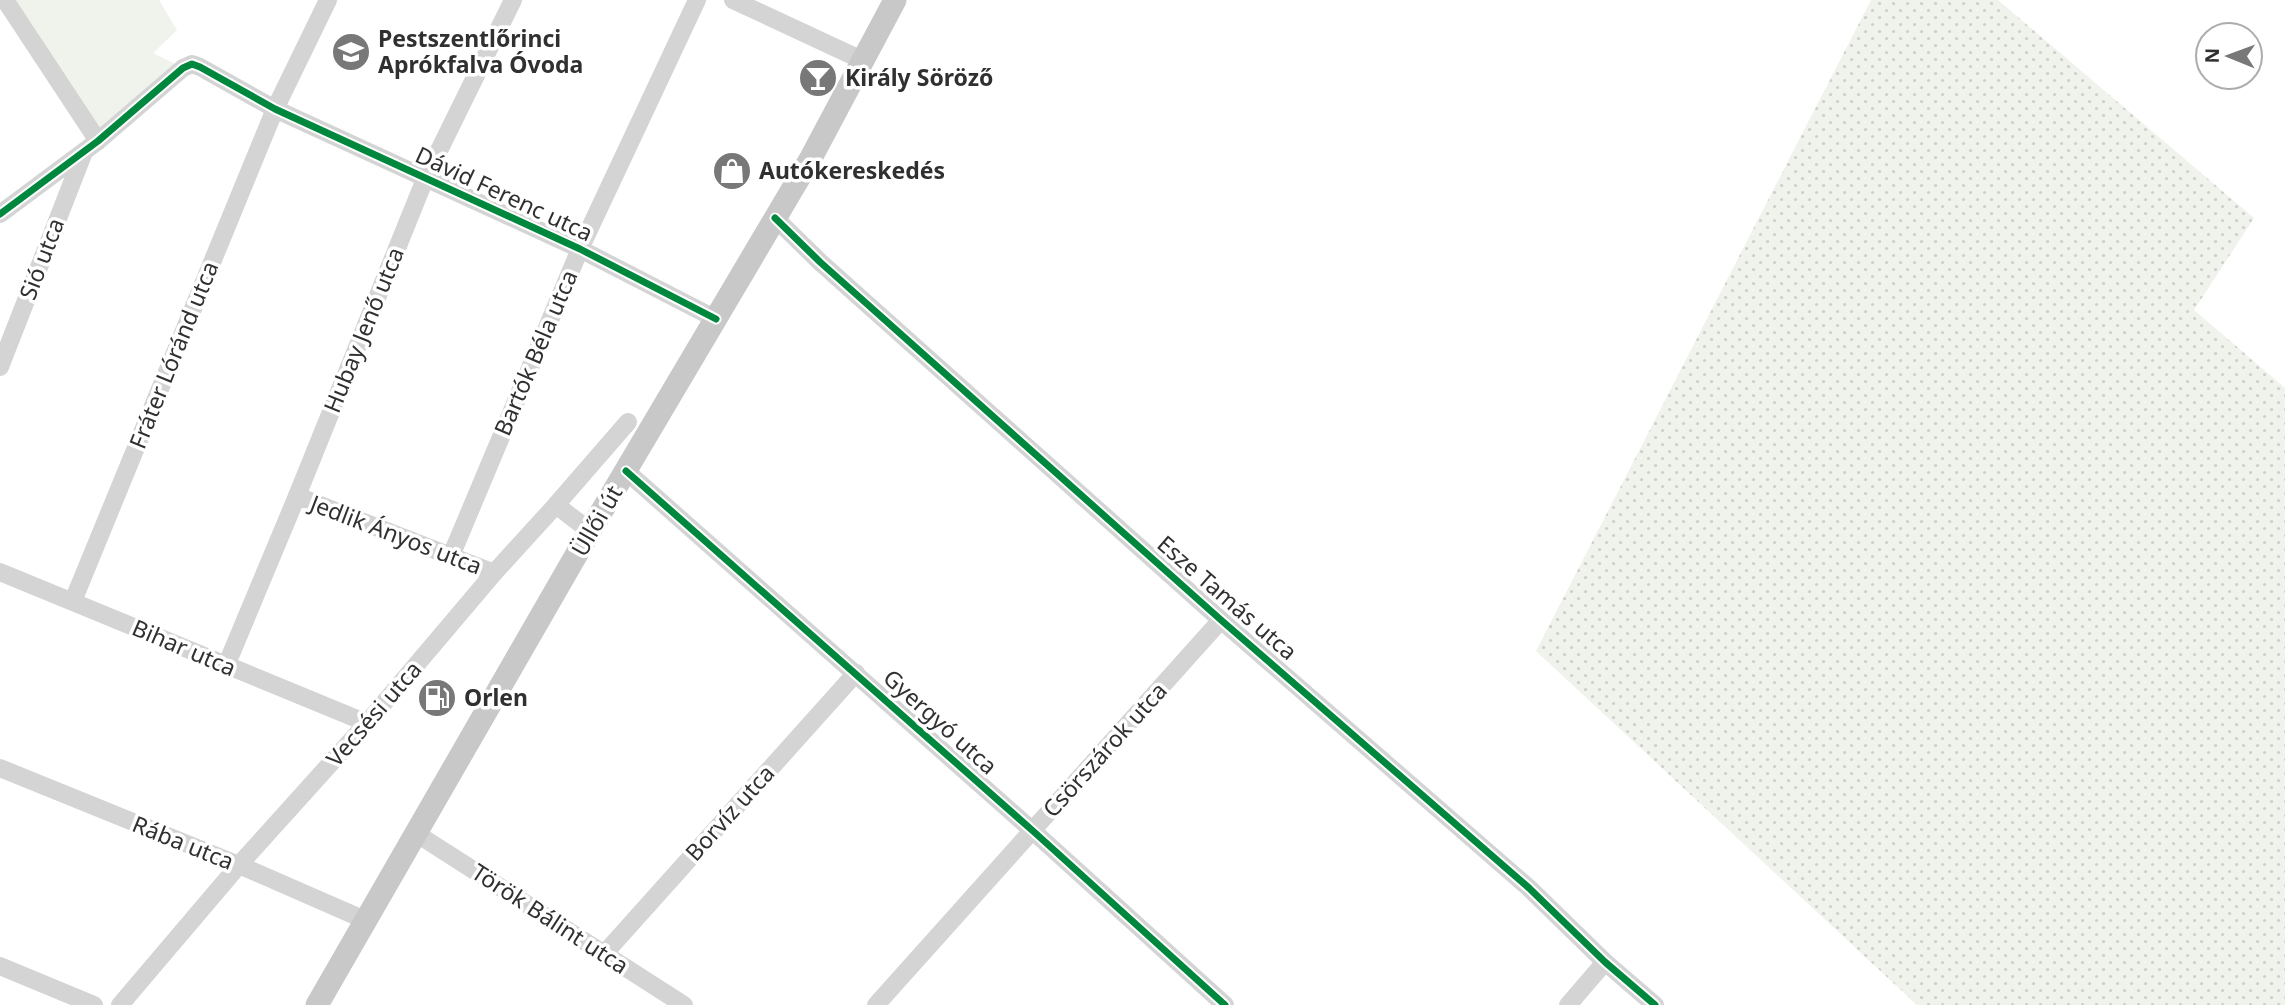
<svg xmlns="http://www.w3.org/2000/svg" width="2285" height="1005" viewBox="0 0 2285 1005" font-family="'Noto Sans',sans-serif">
<defs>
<pattern id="grass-dots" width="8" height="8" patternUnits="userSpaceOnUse" patternTransform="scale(1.75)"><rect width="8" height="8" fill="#f0f2ec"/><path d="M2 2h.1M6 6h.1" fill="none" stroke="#ced0cb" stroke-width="1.8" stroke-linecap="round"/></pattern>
</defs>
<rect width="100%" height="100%" fill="#fff"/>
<!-- grass -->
<path fill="url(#grass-dots)" d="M1871,0H1998L2254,218L2194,310L2285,388V1005H1917L1536,651Z"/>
<!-- park -->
<path fill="#f0f2ec" d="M5,0H159L177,30L153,53L183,68L98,141Z"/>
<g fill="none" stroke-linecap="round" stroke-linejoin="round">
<!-- minor -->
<g stroke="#d4d4d4" stroke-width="18">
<path d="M5,0L98,141"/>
<path d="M733,0L864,61"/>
<path d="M0,214L98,141L183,68L192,64L200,67L275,109L580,249L716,319"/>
<path d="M775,218L820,262L1221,620L1529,888L1605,962L1655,1005"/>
<path d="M0,367L84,152"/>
<path d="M626,471L1033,831L1225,1005"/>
<path d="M297,496L494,573"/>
<path d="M556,505L590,531"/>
<path d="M451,556L580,249L697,0"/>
<path d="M0,572L367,723"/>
<path d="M73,601L275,109L328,0"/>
<path d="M226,666L297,496L425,179L513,0"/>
<path d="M0,768L239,865L365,920"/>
<path d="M417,834L684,1005"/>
<path d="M604,954L856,673"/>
<path d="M0,966L94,1005"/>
<path d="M120,1005L239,865L367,723L494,573L556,505L628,422"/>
<path d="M876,1005L1221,620"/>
<path d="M1568,1005L1605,962"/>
</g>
<!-- major -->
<path stroke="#c8c8c8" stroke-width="23" d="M317,1005L590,531L812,156L895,0"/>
<defs>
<g id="cycleway">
<path d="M0,214L98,141L183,68L192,64L200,67L275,109L580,249L716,319"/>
<path d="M775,218L820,262L1221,620L1529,888L1605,962L1655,1005"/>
<path d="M626,471L1033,831L1225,1005"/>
</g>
</defs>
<!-- cycleway casing -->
<use href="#cycleway" stroke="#fff" stroke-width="11"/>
<!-- cycleway -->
<use href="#cycleway" stroke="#00873e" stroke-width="7"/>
</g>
<!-- icons -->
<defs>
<symbol id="school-disc" viewBox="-11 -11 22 22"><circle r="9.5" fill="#787878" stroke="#fff"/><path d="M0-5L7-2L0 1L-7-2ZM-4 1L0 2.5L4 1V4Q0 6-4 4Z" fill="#fff"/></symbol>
<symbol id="bar-disc" viewBox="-11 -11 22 22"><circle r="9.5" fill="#787878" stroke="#fff"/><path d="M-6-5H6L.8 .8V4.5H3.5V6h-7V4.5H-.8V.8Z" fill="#fff"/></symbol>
<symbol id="shop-disc" viewBox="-11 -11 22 22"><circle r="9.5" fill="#787878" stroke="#fff"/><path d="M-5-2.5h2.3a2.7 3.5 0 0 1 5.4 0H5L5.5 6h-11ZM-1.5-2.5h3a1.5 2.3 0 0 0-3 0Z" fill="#fff"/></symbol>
<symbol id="fuel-disc" viewBox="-11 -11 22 22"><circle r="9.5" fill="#787878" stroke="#fff"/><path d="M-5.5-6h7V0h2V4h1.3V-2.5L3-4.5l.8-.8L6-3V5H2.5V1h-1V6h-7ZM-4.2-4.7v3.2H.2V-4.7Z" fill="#fff"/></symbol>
</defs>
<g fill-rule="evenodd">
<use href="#school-disc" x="329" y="30" width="44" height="44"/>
<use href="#bar-disc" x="796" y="56" width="44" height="44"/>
<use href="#shop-disc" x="710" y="149" width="44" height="44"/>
<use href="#fuel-disc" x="415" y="676" width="44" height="44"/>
</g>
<g text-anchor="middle" stroke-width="7" stroke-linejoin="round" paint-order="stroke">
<!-- poi labels -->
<g font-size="23" font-weight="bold" fill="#303030" stroke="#fff" text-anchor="start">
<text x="378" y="47">Pestszentlőrinci<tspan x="378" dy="26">Aprókfalva Óvoda</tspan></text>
<text x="845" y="86">Király Söröző</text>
<text x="759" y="179">Autókereskedés</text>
<text x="464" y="706">Orlen</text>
</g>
<!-- street labels -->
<g font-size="23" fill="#303030" stroke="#fff">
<text transform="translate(504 194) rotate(25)" y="8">Dávid Ferenc utca</text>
<text transform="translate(42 259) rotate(-69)" y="8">Sió utca</text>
<text transform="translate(364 330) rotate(-68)" y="8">Hubay Jenő utca</text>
<text transform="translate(536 353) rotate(-67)" y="8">Bartók Béla utca</text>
<text transform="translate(174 355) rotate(-68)" y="8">Fráter Lóránd utca</text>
<text transform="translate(597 521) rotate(-60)" y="8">Üllői út</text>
<text transform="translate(396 535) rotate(21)" y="8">Jedlik Ányos utca</text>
<text transform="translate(1227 598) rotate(41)" y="8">Esze Tamás utca</text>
<text transform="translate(184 648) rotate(23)" y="8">Bihar utca</text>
<text transform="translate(374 714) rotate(-49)" y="8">Vecsési utca</text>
<text transform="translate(940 722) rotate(42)" y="8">Gyergyó utca</text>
<text transform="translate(1105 750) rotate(-48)" y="8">Csörszárok utca</text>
<text transform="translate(730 813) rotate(-48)" y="8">Borvíz utca</text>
<text transform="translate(183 843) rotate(22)" y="8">Rába utca</text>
<text transform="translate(550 919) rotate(33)" y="8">Török Bálint utca</text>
</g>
</g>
<!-- north arrow -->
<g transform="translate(2229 56) rotate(271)"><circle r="33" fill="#ffffff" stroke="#acacac" stroke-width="2"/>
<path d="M0-5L12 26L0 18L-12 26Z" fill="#787878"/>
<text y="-10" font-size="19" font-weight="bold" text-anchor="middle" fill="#303030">N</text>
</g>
</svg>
